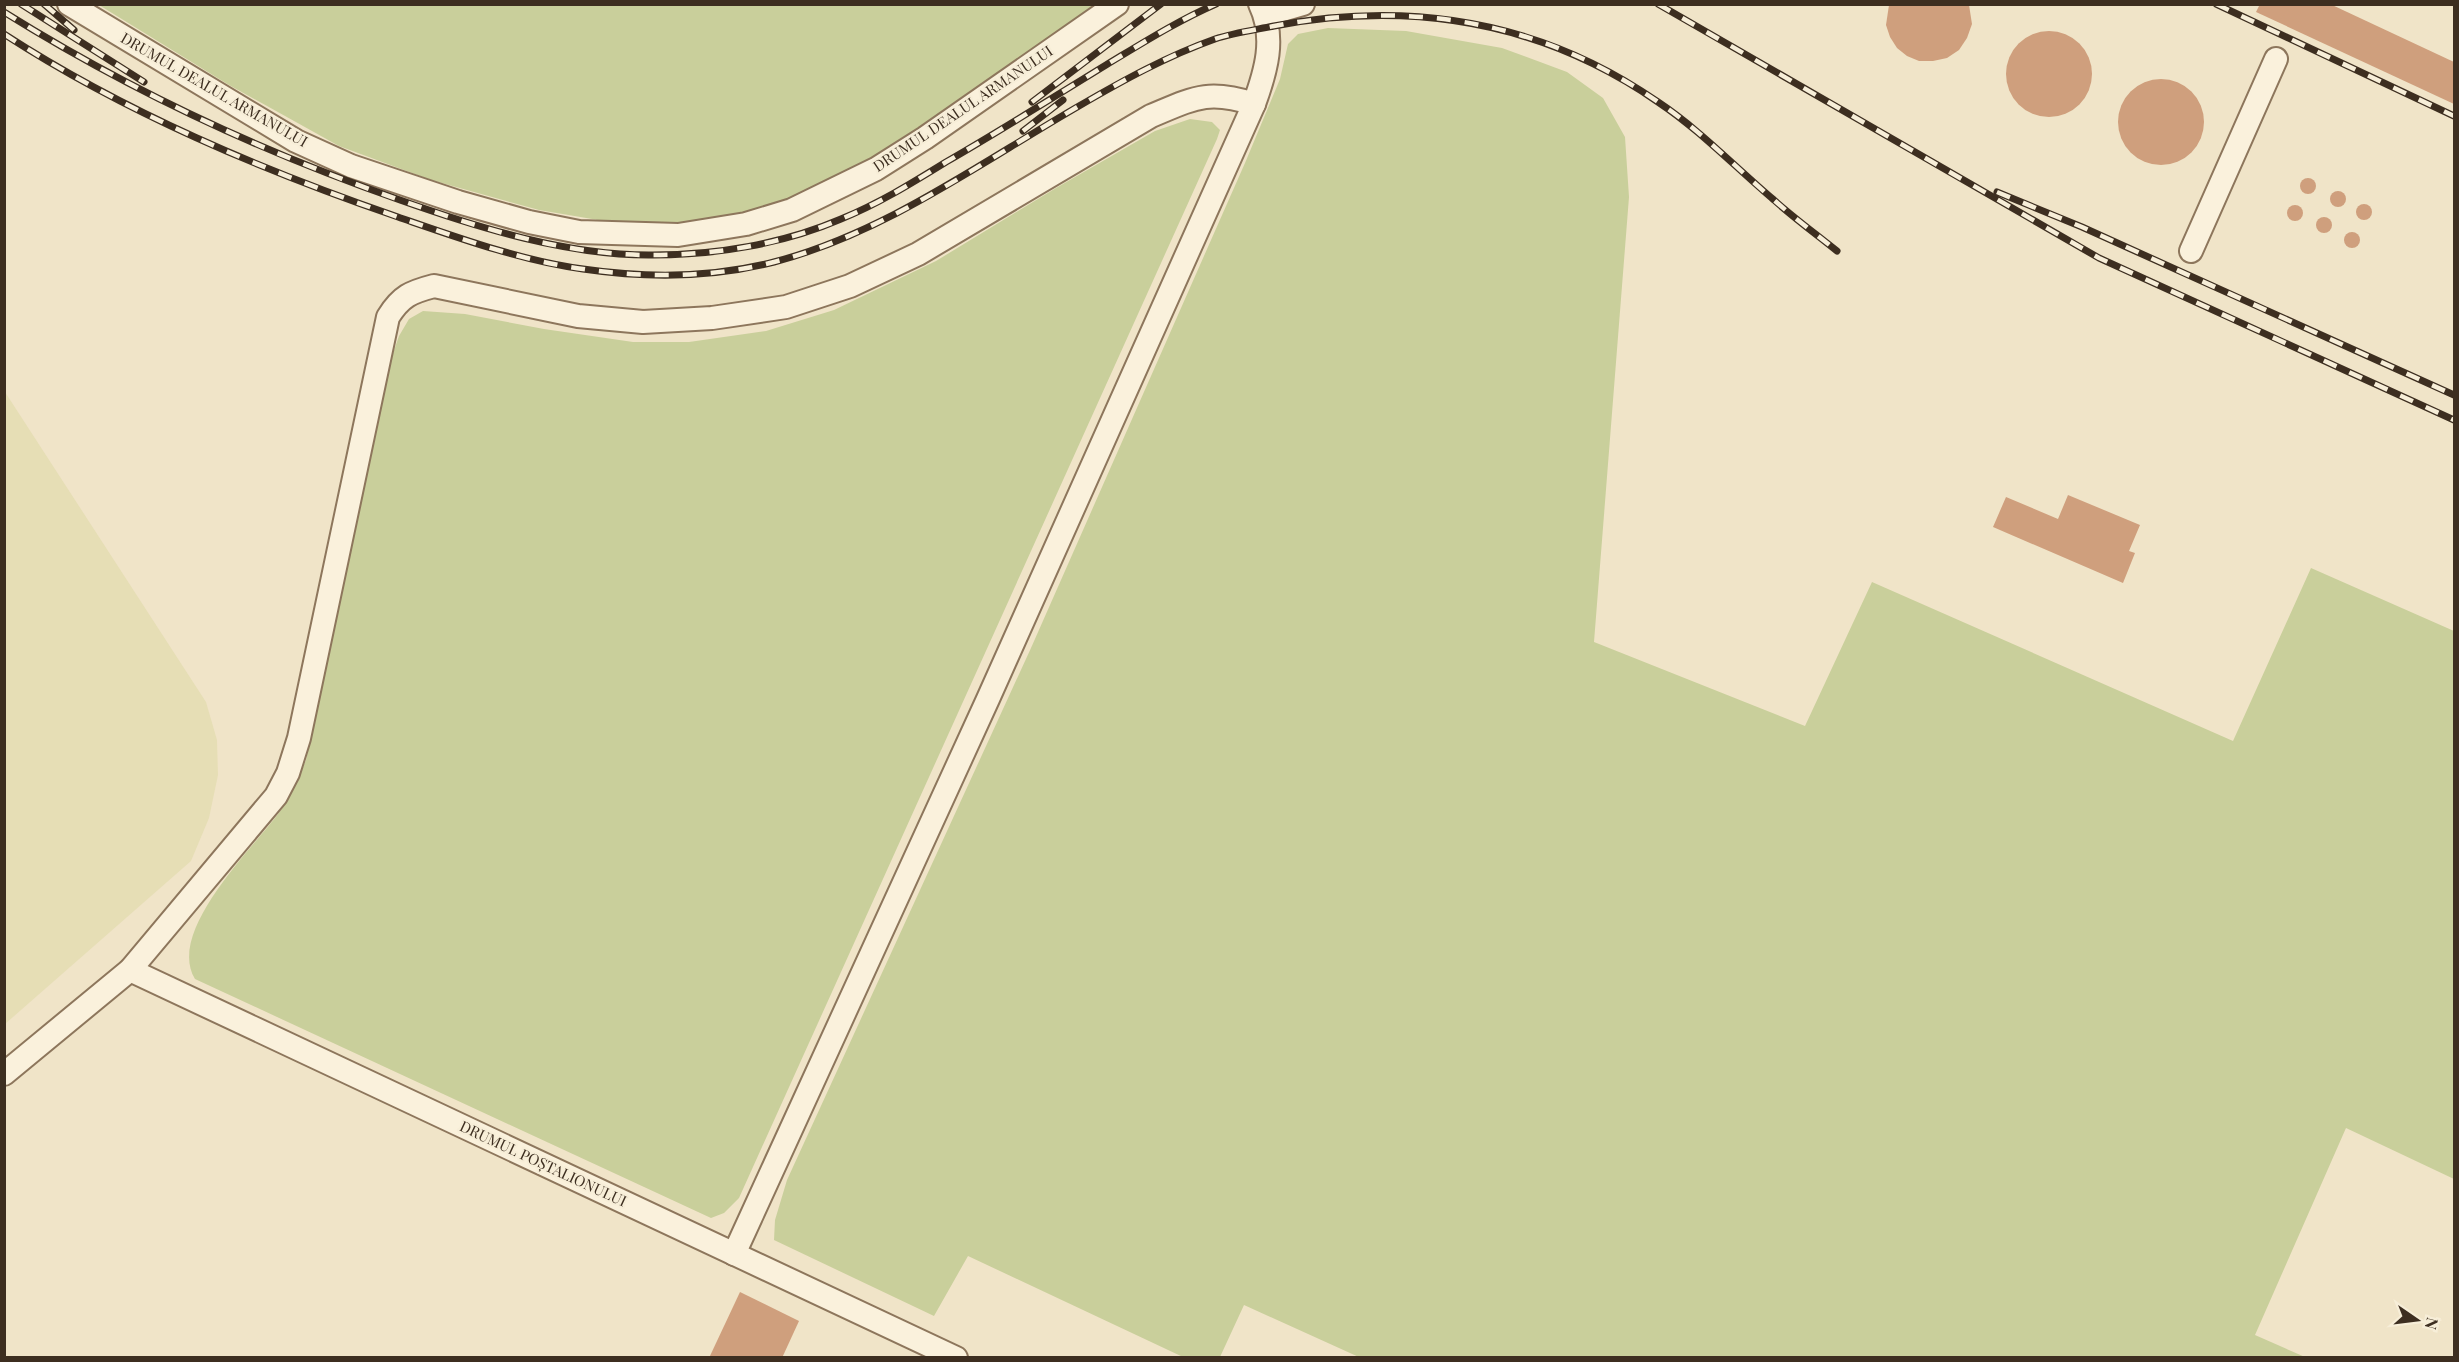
<svg xmlns="http://www.w3.org/2000/svg" width="2459" height="1362" viewBox="0 0 2459 1362" font-family="'Playfair Display',serif">
<rect width="100%" height="100%" fill="#f0e4c8"/>
<!-- farmland -->
<path fill="#e6deb5" d="M5,392L206,702L217,740L218,775L209,818L191,861L5,1024Z"/>
<!-- green -->
<g fill="#c9cf9b">
<path d="M99,5H1106L888,155L808,197L752,214L667,224L604,221L539,210L431,180L339,146L229,85Z"/>
<path d="M1328,28L1406,31L1502,48L1567,72L1603,98L1625,137L1629,197L1594,642L1805,726L1872,582L2233,741L2311,568L2454,631V1179L2346,1128L2255,1335L2305,1357L1361,1358L1244,1305L1220,1357H1183L968,1256L934,1316L774,1240L775,1220L787,1180L1031,648L1245,163L1280,79L1288,44L1298,34Z"/>
<path d="M1190,119L1212,122L1220,130L1217,139L739,1198L724,1213L711,1218L195,979C166,932 252,849 278,814C291,797 298,779 306,760L391,359L399,336L409,319L423,311L465,314L544,329L633,342H689L766,331L834,310L936,261L1056,188L1155,131Z"/>
</g>
<!-- building -->
<g fill="#cf9f7d">
<path d="M2260,4H2330L2454,62V104L2256,12Z"/>
<path d="M1889,5H1969L1972,24L1967,38L1959,50L1947,58L1933,61H1919L1907,56L1897,48L1890,37L1886,25Z"/>
<circle cx="2049" cy="74" r="43"/>
<circle cx="2161" cy="122" r="43"/>
<circle cx="2308" cy="186" r="8"/>
<circle cx="2338" cy="199" r="8"/>
<circle cx="2364" cy="212" r="8"/>
<circle cx="2295" cy="213" r="8"/>
<circle cx="2324" cy="225" r="8"/>
<circle cx="2352" cy="240" r="8"/>
<path d="M2068,495L2140,525L2129,551L2135,553L2123,583L1993,527L2006,497L2058,519Z"/>
<path d="M740,1292L799,1321L782,1358H709Z"/>
</g>
<g fill="none" stroke-linecap="round" stroke-linejoin="round">
<defs>
<g id="minor">
<path d="M69,4L296,141L351,166L458,202L529,222L579,232L678,235L746,224L792,210L876,169L925,138L1117,4"/>
<path d="M1265,15L1303,4"/>
<path d="M2191,251L2276,59"/>
<path d="M130,970L956,1358"/>
<path d="M4,1074L130,970L276,796L288,773L299,738L388,317C401,296 411,292 434,286L578,316L643,322L712,318L786,307L850,286L918,254L1151,116C1194,98 1208,89 1254,104"/>
<path d="M734,1254L988,699L1254,104C1266,71 1276,38 1260,4"/>
</g>
</defs>
<!-- minor casing -->
<use href="#minor" stroke="#8d765c" stroke-width="26"/>
<!-- minor -->
<use href="#minor" stroke="#faf1dc" stroke-width="22"/>
<defs>
<g id="rail">
<path d="M21,4L144,82"/>
<path d="M44,4L74,30"/>
<path d="M1658,4L2099,258L2454,420"/>
<path d="M2216,4L2454,116"/>
<path d="M4,12C129,90 262,152 400,200C479,228 569,256 653,255C716,255 783,244 841,219C878,204 912,183 946,162C1000,131 1052,98 1106,65C1141,44 1177,21 1216,4"/>
<path d="M4,34C126,113 262,170 398,217C456,237 522,261 583,269C645,278 712,278 774,262C885,233 980,163 1079,106C1122,81 1167,56 1215,39C1233,33 1254,30 1274,26C1413,0 1541,21 1658,102C1700,130 1735,167 1774,200C1794,218 1816,234 1837,251"/>
<path d="M1032,102L1161,4"/>
<path d="M1023,131L1063,100"/>
<path d="M1997,192L2082,227L2454,395"/>
</g>
</defs>
<!-- rail casing -->
<use href="#rail" stroke="#3d2e20" stroke-width="7"/>
<!-- rail -->
<use href="#rail" stroke="#f7eed8" stroke-width="4.5" stroke-dasharray="14" stroke-linecap="butt"/>
</g>
<g text-anchor="middle" stroke-width="4.5" stroke-linejoin="round" paint-order="stroke">
<!-- street labels -->
<g font-size="15" fill="#3d2e20" stroke="#f7eed8">
<text transform="translate(214 90) rotate(30)" y="5">DRUMUL DEALUL ARMANULUI</text>
<text transform="translate(963 109) rotate(-34)" y="5">DRUMUL DEALUL ARMANULUI</text>
<text transform="translate(543 1164) rotate(25)" y="5">DRUMUL POȘTALIONULUI</text>
</g>
</g>
<!-- border -->
<rect width="2459" height="1362" fill="none" stroke="#3d2e20" stroke-width="12"/>
<!-- north arrow -->
<g transform="translate(2417 1320) rotate(104)" stroke="#f7eed8" stroke-width="4.5" paint-order="stroke">
<path d="M0-4.5L10 22L0 15L-10 22Z" fill="#3d2e20"/>
<text y="-9" font-size="16" font-weight="bold" text-anchor="middle" fill="#3d2e20">N</text>
</g>
</svg>
